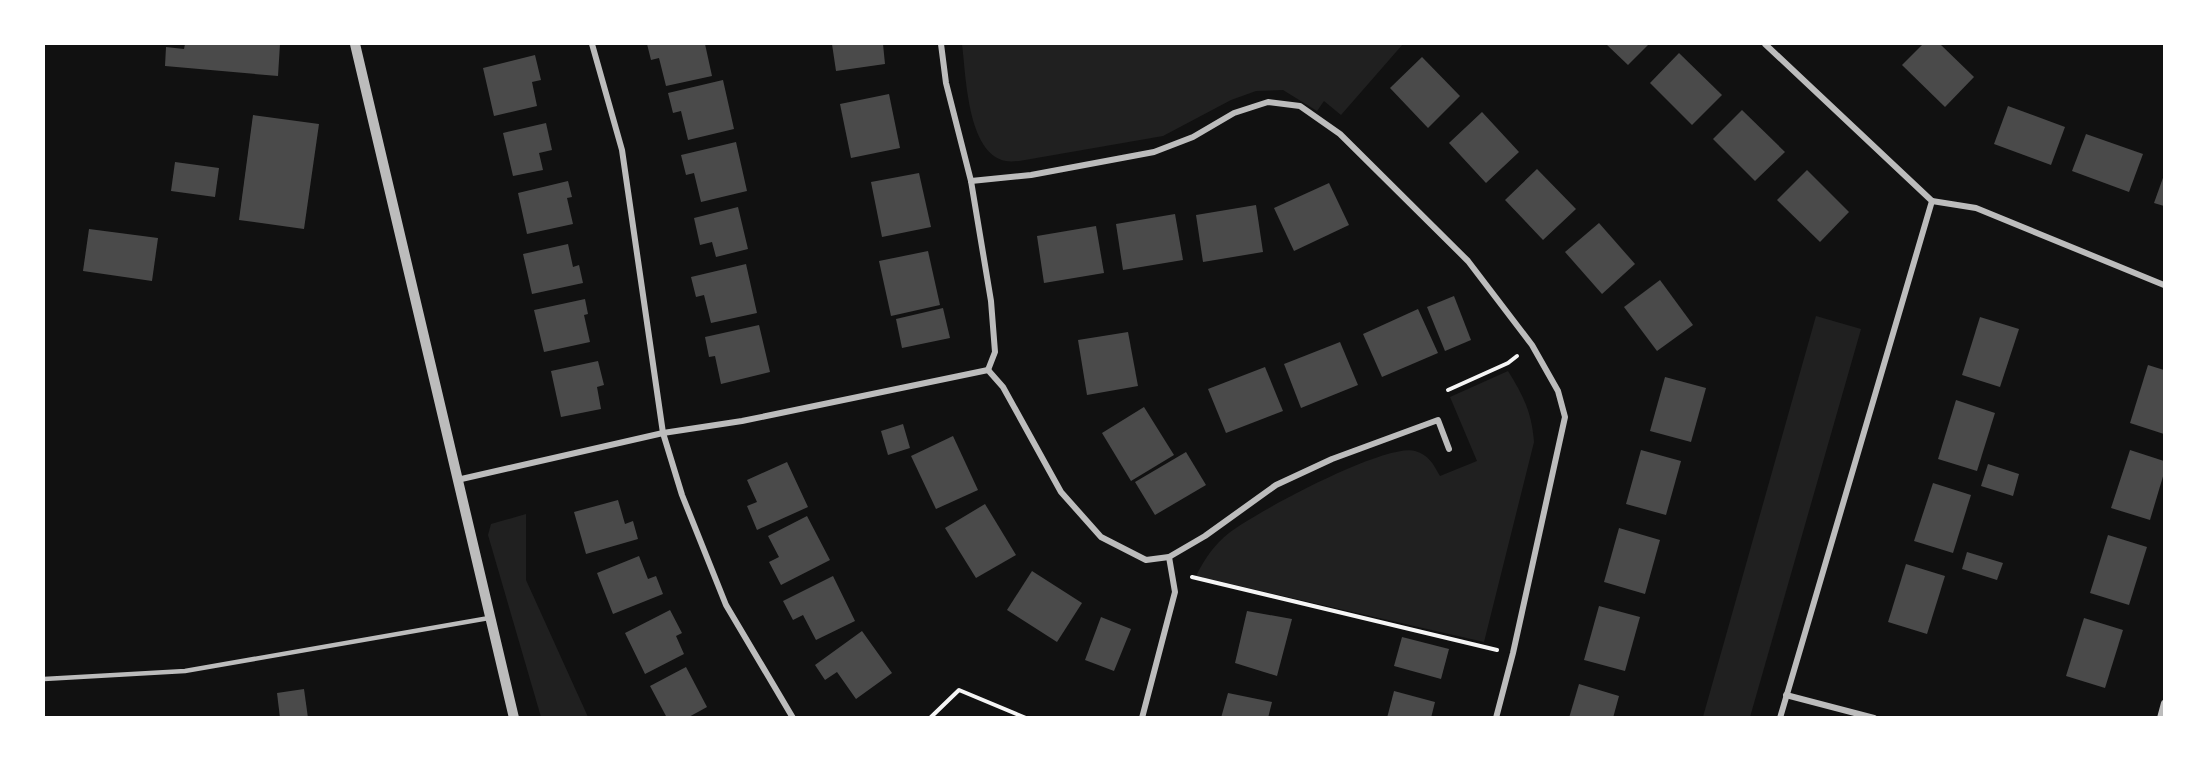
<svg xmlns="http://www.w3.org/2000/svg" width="2208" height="761" viewBox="0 0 2208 761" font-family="'Golos Text',sans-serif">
<rect width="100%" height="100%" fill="#111"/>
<!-- green -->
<g fill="#202020">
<path d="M962,44H1403L1341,115L1324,101L1317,111L1283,90L1256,91L1231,100L1163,136L1025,160C1019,161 1011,162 1006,161C967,154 966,74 962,44Z"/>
<path d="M1816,316L1861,329L1750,717H1703Z"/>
<path d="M1508,371C1523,395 1532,413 1534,442L1484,642L1196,576C1205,558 1214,545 1229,533C1256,512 1385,443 1415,451C1429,455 1433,464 1440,476L1477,461L1450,397Z"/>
<path d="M526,514V580L588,717H541L488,535L491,524Z"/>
</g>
<!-- building -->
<g fill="#4a4a4a">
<path d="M185,44H280L278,76L165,66L166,47L184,49Z"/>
<path d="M647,44H705L712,76L666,86L659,58L651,60Z"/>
<path d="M832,44H883L885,64L836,71Z"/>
<path d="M1606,44H1649L1628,65Z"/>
<path d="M1923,44H1940L1974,77L1945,107L1902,65Z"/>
<path d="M1679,53L1722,95L1692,125L1650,83Z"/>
<path d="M535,55L541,80L532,82L537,106L494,116L483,68Z"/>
<path d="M1422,57L1460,96L1428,128L1390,88Z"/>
<path d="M723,80L734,129L688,140L681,111L673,113L668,93Z"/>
<path d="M889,94L900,148L851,158L840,104Z"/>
<path d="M2008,106L2065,127L2051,165L1994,144Z"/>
<path d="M1742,110L1785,152L1755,181L1713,139Z"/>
<path d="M1482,112L1519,152L1486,183L1449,143Z"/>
<path d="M253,115L319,124L304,229L239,220Z"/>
<path d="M546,123L552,150L539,153L543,170L513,176L503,133Z"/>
<path d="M2086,134L2143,154L2129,192L2072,171Z"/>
<path d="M736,142L747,191L701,202L694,173L686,175L681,155Z"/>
<path d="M175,162L219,168L215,197L171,191Z"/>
<path d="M1537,169L1576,209L1543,240L1505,200Z"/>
<path d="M1807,170L1849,212L1820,242L1777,200Z"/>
<path d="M919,173L931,227L882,237L871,182Z"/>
<path d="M2164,175V206L2154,203Z"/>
<path d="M568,181L572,197L567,198L573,224L527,234L518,193Z"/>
<path d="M1329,183L1349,225L1294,251L1274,208Z"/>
<path d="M1256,205L1263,252L1203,262L1196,215Z"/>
<path d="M738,207L748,249L716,257L712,242L700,245L694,218Z"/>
<path d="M1175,214L1183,260L1123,270L1116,224Z"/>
<path d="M1599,223L1635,264L1602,294L1565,252Z"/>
<path d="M1096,226L1104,273L1044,283L1037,236Z"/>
<path d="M89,229L158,238L152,281L83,271Z"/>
<path d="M568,244L573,267L579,265L583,283L532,294L523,254Z"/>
<path d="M928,251L940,305L891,316L879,261Z"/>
<path d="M746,264L757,313L711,323L704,295L696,297L691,277Z"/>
<path d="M1660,280L1693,325L1657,351L1624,307Z"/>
<path d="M1454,296L1471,340L1445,351L1427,307Z"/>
<path d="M585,299L588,314L584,315L590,342L544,352L534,310Z"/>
<path d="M943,308L950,338L902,348L896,319Z"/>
<path d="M1418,309L1438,353L1382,377L1363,334Z"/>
<path d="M1980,317L2019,329L2000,387L1962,375Z"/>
<path d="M759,325L770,372L721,384L715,356L709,357L705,337Z"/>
<path d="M1128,332L1138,386L1087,395L1078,340Z"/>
<path d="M1340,342L1358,385L1301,408L1284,364Z"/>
<path d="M598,361L604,385L597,387L601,409L561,417L551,371Z"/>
<path d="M2148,365L2164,370V434L2130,423Z"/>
<path d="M1265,367L1283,411L1226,433L1208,389Z"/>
<path d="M1665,377L1706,388L1691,442L1650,431Z"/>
<path d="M1956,400L1995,413L1977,471L1938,459Z"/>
<path d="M1144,407L1174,455L1131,481L1102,433Z"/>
<path d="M903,424L910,448L888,455L881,431Z"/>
<path d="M953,436L978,490L936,509L911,456Z"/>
<path d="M1641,450L1681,461L1666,515L1626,504Z"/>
<path d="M2130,450L2164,461V473L2150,520L2111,508Z"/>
<path d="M1186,452L1206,485L1155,515L1135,482Z"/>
<path d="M787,462L808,507L757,530L747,506L757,502L747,480Z"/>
<path d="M1988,464L2019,474L2013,496L1981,486Z"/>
<path d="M1933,483L1971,495L1953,553L1914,541Z"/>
<path d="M618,500L625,524L633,521L638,539L586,554L574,512Z"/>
<path d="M985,504L1016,555L976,578L945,528Z"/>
<path d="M807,516L830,560L781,585L769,562L779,557L768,536Z"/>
<path d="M1619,528L1660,540L1645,594L1604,582Z"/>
<path d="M2108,535L2147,547L2129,605L2090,593Z"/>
<path d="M1967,552L2003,563L1997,580L1962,569Z"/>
<path d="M639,556L648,579L656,576L663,594L613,614L597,573Z"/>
<path d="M1906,564L1945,576L1927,634L1888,622Z"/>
<path d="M1032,571L1082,603L1057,642L1007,610Z"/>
<path d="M833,576L855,621L816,640L803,615L793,620L783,601Z"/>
<path d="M1599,606L1640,617L1625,671L1584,660Z"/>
<path d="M670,610L682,633L676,636L684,654L645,674L625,633Z"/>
<path d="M1247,611L1292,619L1277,676L1235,663Z"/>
<path d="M1101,617L1131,629L1114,671L1085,660Z"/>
<path d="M2084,618L2123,630L2105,688L2066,676Z"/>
<path d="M862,631L892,673L856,699L837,672L825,680L815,665Z"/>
<path d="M1402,637L1449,649L1441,679L1394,666Z"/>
<path d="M686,667L707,707L687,718H667L650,686Z"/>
<path d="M1579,684L1619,696L1613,718H1569Z"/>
<path d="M304,689L308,718H280L277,693Z"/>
<path d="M1394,691L1435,702L1431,718H1387Z"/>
<path d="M1228,693L1272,702L1268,718H1221Z"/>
</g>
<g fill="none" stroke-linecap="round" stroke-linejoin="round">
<!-- path -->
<g stroke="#f5f5f5" stroke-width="4">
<path d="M1448,390L1508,363L1517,356"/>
<path d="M1192,577L1497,650"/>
<path d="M930,718L959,690L1026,718"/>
</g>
<!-- service -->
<path stroke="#bcbcbc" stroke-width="4.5" d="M44,679L185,671L489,618"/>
<!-- minor -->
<g stroke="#bcbcbc" stroke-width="6">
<path d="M592,44L622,150L663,433L682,495L726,605L793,718"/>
<path d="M941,44L946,83L971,181L991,301L995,352L988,370"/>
<path d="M1765,44L1932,201L1780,718"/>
<path d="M971,181L1031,175L1154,152L1193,137L1234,113L1268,102L1300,106L1340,134L1468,261L1532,345L1558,391L1565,417L1513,653L1496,718"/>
<path d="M1932,201L1976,208L2164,285"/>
<path d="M457,480L663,433L742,421L988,370L1003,387L1061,492L1101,537L1146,560L1169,557L1205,536L1276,485L1332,459L1438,420L1449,449"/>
<path d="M1786,695L1874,718"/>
<path d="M1142,718L1175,592L1169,557"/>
<path d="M2160,718L2164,703"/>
</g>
<!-- tertiary -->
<path stroke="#bcbcbc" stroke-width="10" d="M355,44L514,718"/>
</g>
<!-- border -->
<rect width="2208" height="761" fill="none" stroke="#ffffff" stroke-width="90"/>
</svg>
